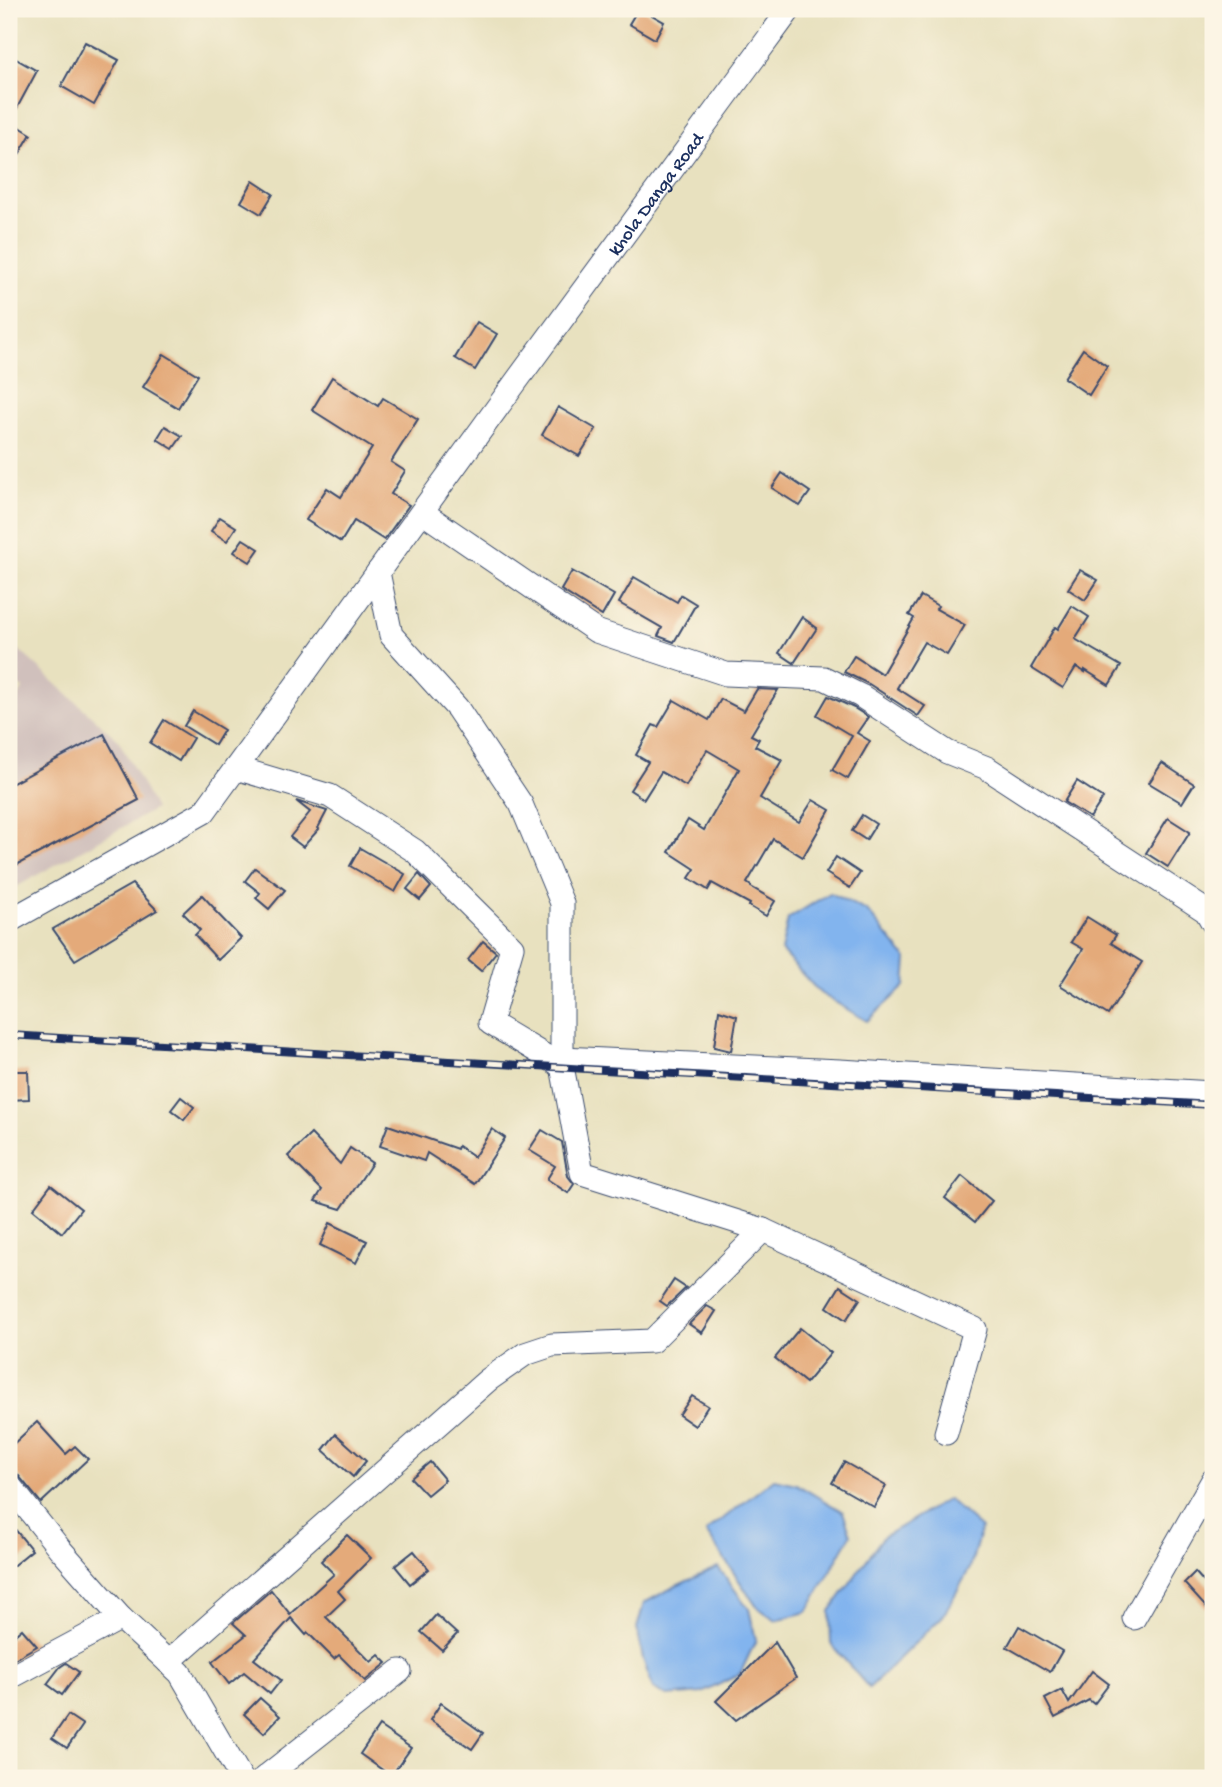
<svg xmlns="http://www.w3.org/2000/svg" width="1222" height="1787" viewBox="0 0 1222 1787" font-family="'Gochi Hand',sans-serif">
<rect width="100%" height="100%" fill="#fcf5e5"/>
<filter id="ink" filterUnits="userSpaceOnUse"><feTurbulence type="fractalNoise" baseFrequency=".0143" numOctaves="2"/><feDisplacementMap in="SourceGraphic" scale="14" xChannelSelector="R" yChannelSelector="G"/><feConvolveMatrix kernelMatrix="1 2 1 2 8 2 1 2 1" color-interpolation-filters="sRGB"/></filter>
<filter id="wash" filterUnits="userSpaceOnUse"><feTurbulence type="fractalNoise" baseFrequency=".00686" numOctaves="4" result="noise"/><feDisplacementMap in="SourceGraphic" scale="28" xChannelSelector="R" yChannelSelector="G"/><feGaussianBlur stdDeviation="1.57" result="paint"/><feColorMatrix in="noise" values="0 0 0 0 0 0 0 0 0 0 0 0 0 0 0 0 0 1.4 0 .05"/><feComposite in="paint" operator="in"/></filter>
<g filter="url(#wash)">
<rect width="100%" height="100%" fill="#e8e1bf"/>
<!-- industrial -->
<path fill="#d0c0bc" d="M9,645L17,648L119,741L155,809L9,891V869L139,799L104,735L9,785V716L23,688L9,681Z"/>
<!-- water -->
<g fill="#82b4ee" stroke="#4e72a6" stroke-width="2">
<path d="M830,893L867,911L907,959L905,986L867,1021L820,993L781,951L788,919Z"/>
<path d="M774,1479L796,1484L843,1512L851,1535L807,1612L776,1620L757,1607L706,1532Z"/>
<path d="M948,1499L981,1528L970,1568L943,1616L869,1688L831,1644L830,1611L883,1537Z"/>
<path d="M718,1567L749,1609L756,1640L740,1674L702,1693L667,1696L653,1688L643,1659L637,1628L644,1603L674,1587Z"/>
</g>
<g id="blocks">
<!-- building -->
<g fill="#e4aa7a">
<path d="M638,9H641L664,22L655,39L629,24Z"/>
<path d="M85,42L119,60L94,105L61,86Z"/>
<path d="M9,55L37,71L10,121L31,134L9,171Z"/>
<path d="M253,181L273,194L261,214L241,202Z"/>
<path d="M477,322L497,334L475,370L455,358Z"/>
<path d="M1083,349L1107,366L1089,395L1064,378Z"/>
<path d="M164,354L198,375L178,408L143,387Z"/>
<path d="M332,377L378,406L383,398L418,419L391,462L405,471L391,494L409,505L384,540L354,521L341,542L306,520L327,488L341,497L372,448L312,410Z"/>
<path d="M558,407L596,429L579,456L542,435Z"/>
<path d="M165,426L182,436L173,449L157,439Z"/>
<path d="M782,473L810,492L800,506L772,488Z"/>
<path d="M220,517L236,527L227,541L211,531Z"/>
<path d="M243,539L259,549L250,562L234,552Z"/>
<path d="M1080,570L1098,580L1085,600L1068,589Z"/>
<path d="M572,571L614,595L602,616L561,590Z"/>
<path d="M634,577L677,602L681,595L696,604L674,642L658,636L662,628L619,603Z"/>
<path d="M921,596L938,606L936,609L965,625L947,655L924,642L897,688L925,706L918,716L869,684L844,672L854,656L882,674L914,618L909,615Z"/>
<path d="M1072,606L1089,617L1075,639L1121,666L1109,685L1085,670V672L1076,667L1063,688L1031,668L1055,627L1058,629Z"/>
<path d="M802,617L817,628L794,663L779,653Z"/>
<path d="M757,689L778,690L751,735L759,739L755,746L782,760L760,798L799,822L813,800L830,810L803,857L773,839L747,883L751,886V887L775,901L766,916L749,906L750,904L712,883L708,890L689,878L695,869L669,852L688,820L704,830L739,769L707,750L686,786L661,772L644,799L630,790L648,762L636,755L653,725L658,727L674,700L709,720L721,699L744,711Z"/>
<path d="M828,696L854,708L868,717L857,733L870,741L848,779L832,770L852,736L817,715Z"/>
<path d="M193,711L224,730L215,745L184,726Z"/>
<path d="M164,720L193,738L179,761L150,743Z"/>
<path d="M104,734L139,800L9,869V785Z"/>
<path d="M1162,763L1194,784L1182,803L1149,783Z"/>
<path d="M1077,781L1103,798L1090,818L1064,802Z"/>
<path d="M296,801L327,811L318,828L319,829L303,847L290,837L310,812Z"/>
<path d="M862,815L876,824L866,840L852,831Z"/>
<path d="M1168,818L1190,832L1168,867L1146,853Z"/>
<path d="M360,848L405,874L395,892L350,866Z"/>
<path d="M836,857L860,873L850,888L826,873Z"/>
<path d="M255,868L285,890L269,909L256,898L260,893L245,881Z"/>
<path d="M419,874L431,887L420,900L407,889Z"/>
<path d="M132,884L157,910L75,960L53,929Z"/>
<path d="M202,895L215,909L214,910L241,938L218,960L195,935L200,930L183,913Z"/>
<path d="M1087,917L1116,935L1111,943L1142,962L1108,1015L1060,985L1083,949L1071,942Z"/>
<path d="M483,941L496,952L481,971L468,960Z"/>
<path d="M719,1010L737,1016L731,1051L714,1047Z"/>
<path d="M9,1071H28L29,1099L9,1100Z"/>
<path d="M181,1097L194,1107L184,1120L171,1110Z"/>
<path d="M388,1125L457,1149L458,1146L474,1157L492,1129L505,1138L475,1184L427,1153L424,1161L380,1146Z"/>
<path d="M542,1130L562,1142L568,1176L574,1184L568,1193L547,1179L555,1166L529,1150Z"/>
<path d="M311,1134L340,1164L350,1148L372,1163L341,1209L315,1201L322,1190L288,1156Z"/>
<path d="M962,1176L992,1201L975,1222L945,1198Z"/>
<path d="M51,1185L81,1209L62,1233L33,1209Z"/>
<path d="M330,1223L367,1241L356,1263L320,1245Z"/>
<path d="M674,1280L686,1288L667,1306L660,1301Z"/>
<path d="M840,1286L860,1299L846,1320L827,1307Z"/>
<path d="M707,1306L716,1311L702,1333L689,1324Z"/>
<path d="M800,1328L831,1353L806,1383L775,1358Z"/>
<path d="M692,1396L708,1406L695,1426L679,1415Z"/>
<path d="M37,1422L66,1454L75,1446L88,1459L41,1503L9,1464V1448Z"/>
<path d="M336,1434L366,1461L353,1477L323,1450Z"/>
<path d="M430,1462L445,1480L427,1495L411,1478Z"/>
<path d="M844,1462L886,1486L874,1507L832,1483Z"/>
<path d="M9,1522L32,1550L9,1569Z"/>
<path d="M347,1535L371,1558L338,1591L345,1599L326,1617L371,1662L379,1655L387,1663L365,1681L339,1655L334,1659L308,1633L306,1635L291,1618L254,1659L281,1680L270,1694L244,1672L229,1684L212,1662L246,1635L233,1623L271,1590L290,1614L334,1574L321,1561Z"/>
<path d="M414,1551L429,1569L410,1584L395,1566Z"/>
<path d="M1195,1572L1213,1592V1615L1184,1583Z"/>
<path d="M436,1615L457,1634L442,1650L421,1632Z"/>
<path d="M1019,1626L1062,1651L1050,1672L1007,1647Z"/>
<path d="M22,1629L37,1646L9,1662V1640Z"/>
<path d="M775,1642L796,1678L736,1720L716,1701Z"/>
<path d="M66,1663L79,1672L62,1695L47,1684L60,1667Z"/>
<path d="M1092,1671L1109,1684L1094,1704L1089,1700L1055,1718L1045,1699L1062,1690L1069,1703Z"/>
<path d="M260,1698L280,1716L264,1733L244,1714Z"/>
<path d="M441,1703L483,1733L472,1749L430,1720Z"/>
<path d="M68,1715L83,1725L67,1748L52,1738Z"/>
<path d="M379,1726L411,1748L391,1776L360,1754Z"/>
</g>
</g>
</g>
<g filter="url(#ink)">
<use href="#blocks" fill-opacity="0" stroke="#3a4a6d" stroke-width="2"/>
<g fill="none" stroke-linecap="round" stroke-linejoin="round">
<defs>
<g id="street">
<path d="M422,512L596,631L726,674L824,678L861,696L947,752L987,768L1206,911L1213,923"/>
<path d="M378,572L391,635L457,708L521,804L562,903V1066L582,1173L763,1230L975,1329L946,1433"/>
<path d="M236,768L330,796L415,851L512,947L490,1023L562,1066"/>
<path id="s1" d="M9,921L204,812L518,379L790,9"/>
<path d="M562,1058L840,1071L1213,1093"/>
<path d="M9,1485L60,1549L121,1618"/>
<path d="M1134,1618L1213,1480"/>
<path d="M168,1662L488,1380L525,1354L552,1345L652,1341L763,1230"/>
<path d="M9,1678L121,1618L180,1673L241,1778"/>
<path d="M264,1778L400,1671"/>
</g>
</defs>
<!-- street casing -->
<use href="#street" stroke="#3a4a6d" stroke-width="25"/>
<!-- street -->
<use href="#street" stroke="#fff" stroke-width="23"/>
<defs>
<path id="rail" d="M9,1035C410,1058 812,1083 1213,1105"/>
</defs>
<!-- rail casing -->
<use href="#rail" stroke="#1b2f5e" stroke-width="8"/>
<!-- rail -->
<use href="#rail" stroke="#fcf5e5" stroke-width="5" stroke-dasharray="16" stroke-linecap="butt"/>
</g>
</g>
<g text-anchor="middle" stroke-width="5" stroke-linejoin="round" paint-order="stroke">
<!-- street labels -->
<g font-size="19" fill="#1b2f5e" stroke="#fcf5e5">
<text dy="7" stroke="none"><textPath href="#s1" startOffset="989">khola Danga Road</textPath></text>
</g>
</g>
<!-- margin -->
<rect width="1222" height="1787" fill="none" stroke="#fcf5e5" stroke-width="35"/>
</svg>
